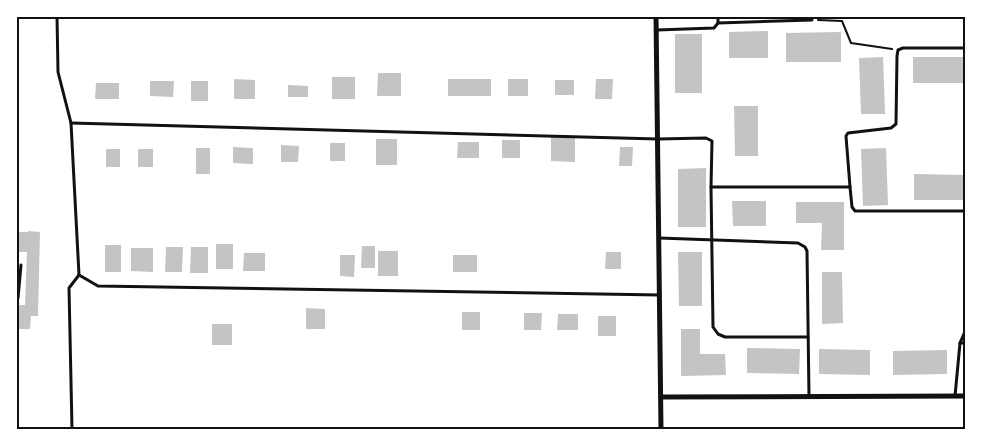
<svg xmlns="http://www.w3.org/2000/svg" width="982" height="445" viewBox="0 0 982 445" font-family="'Source Sans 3',sans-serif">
<rect width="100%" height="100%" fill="#fff"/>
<!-- building -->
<g fill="#c4c4c4">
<path d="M768,31V58H729V32Z"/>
<path d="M841,32V62H786V33Z"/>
<rect x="675" y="34" width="27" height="59"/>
<path d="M883,57L885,114H861L859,58Z"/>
<rect x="913" y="57" width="51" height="26"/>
<path d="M378,73H401V96H377Z"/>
<rect x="332" y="77" width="23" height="22"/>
<path d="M234,79L255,80V99H234Z"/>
<rect x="448" y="79" width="43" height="17"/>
<rect x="508" y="79" width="20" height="17"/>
<path d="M596,79H613L612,99H595Z"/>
<rect x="555" y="80" width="19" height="15"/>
<path d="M150,81H174L173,97L150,96Z"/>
<rect x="191" y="81" width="17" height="20"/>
<path d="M96,83H119V99H95Z"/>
<path d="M288,85L308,86V97H288Z"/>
<path d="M734,106H758V156H735Z"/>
<path d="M551,137L575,138V162L551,161Z"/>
<rect x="376" y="139" width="21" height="26"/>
<rect x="502" y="140" width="18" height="18"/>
<path d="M458,142H479V158H457Z"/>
<rect x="330" y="143" width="15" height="18"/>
<path d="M281,145L299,146L298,162H281Z"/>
<path d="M233,147L253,148V164L233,163Z"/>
<path d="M620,147H633L632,166H619Z"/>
<rect x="196" y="148" width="14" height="26"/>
<path d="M886,148L888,205L863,206L861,149Z"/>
<rect x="106" y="149" width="14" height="18"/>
<rect x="138" y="149" width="15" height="18"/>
<path d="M706,168V227H678V169Z"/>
<path d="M914,174L966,175V200H914Z"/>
<path d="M732,201H766V226H733Z"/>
<path d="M796,202H844V250H821L822,223H796Z"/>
<path d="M28,231L40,232L38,316H31L30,329H16V305H25L27,252H16V232H28Z"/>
<rect x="216" y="244" width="17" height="25"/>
<rect x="105" y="245" width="16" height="27"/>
<path d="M362,246H375V268H361Z"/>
<path d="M166,247H183L182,272H165Z"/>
<path d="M191,247H208V273H190Z"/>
<path d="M131,248H153V272L131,271Z"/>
<rect x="378" y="251" width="20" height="25"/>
<path d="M606,252H621V269H605Z"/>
<path d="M678,252H702V306H679Z"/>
<path d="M244,253H265V271H243Z"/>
<path d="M340,255H355L354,277L340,276Z"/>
<rect x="453" y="255" width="24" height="17"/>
<path d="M822,272H842L843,323L822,324Z"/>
<path d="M306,308L325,309V329H306Z"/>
<rect x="462" y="312" width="18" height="18"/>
<path d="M524,313H542L541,330H524Z"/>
<path d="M558,314H578V330H557Z"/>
<rect x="598" y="316" width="18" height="20"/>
<rect x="212" y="324" width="20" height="21"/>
<path d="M681,329H700V354H725L726,375L681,376Z"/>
<path d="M747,348L800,349L799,374L747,373Z"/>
<path d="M819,349L870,350V375L819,374Z"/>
<path d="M947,350V374L893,375V351Z"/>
</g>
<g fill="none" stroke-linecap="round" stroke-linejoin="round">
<!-- path -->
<path stroke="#111" stroke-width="2" d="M818,20L842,21L851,43L892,49"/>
<!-- service -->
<g stroke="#111" stroke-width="3">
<path d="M57,16L58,72L71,123L79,275L69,288L72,429"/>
<path d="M718,23L812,20"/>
<path d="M657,30L714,28L718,23V16"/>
<path d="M71,123L658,139L706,138L712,141L711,187H850L846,136L848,133L891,128L896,124L897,56L898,50L903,48H966"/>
<path d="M711,187L713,327L718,334L725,337H808"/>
<path d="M850,187L852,207L855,211H966"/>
<path d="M659,238L798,243L805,247L807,251L809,396"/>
<path d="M79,275L98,286L660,295"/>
<path d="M16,298H18L21,265"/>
<path d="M960,343L966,329"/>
<path d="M955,396L960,343H966"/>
</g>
<!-- minor -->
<g stroke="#111" stroke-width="5">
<path d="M656,16L661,429"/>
<path d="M661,397L966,396"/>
</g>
</g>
<!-- border -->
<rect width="982" height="445" fill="none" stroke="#ffffff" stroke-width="35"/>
<rect x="18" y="18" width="946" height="410" fill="none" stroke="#111" stroke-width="2"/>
</svg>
